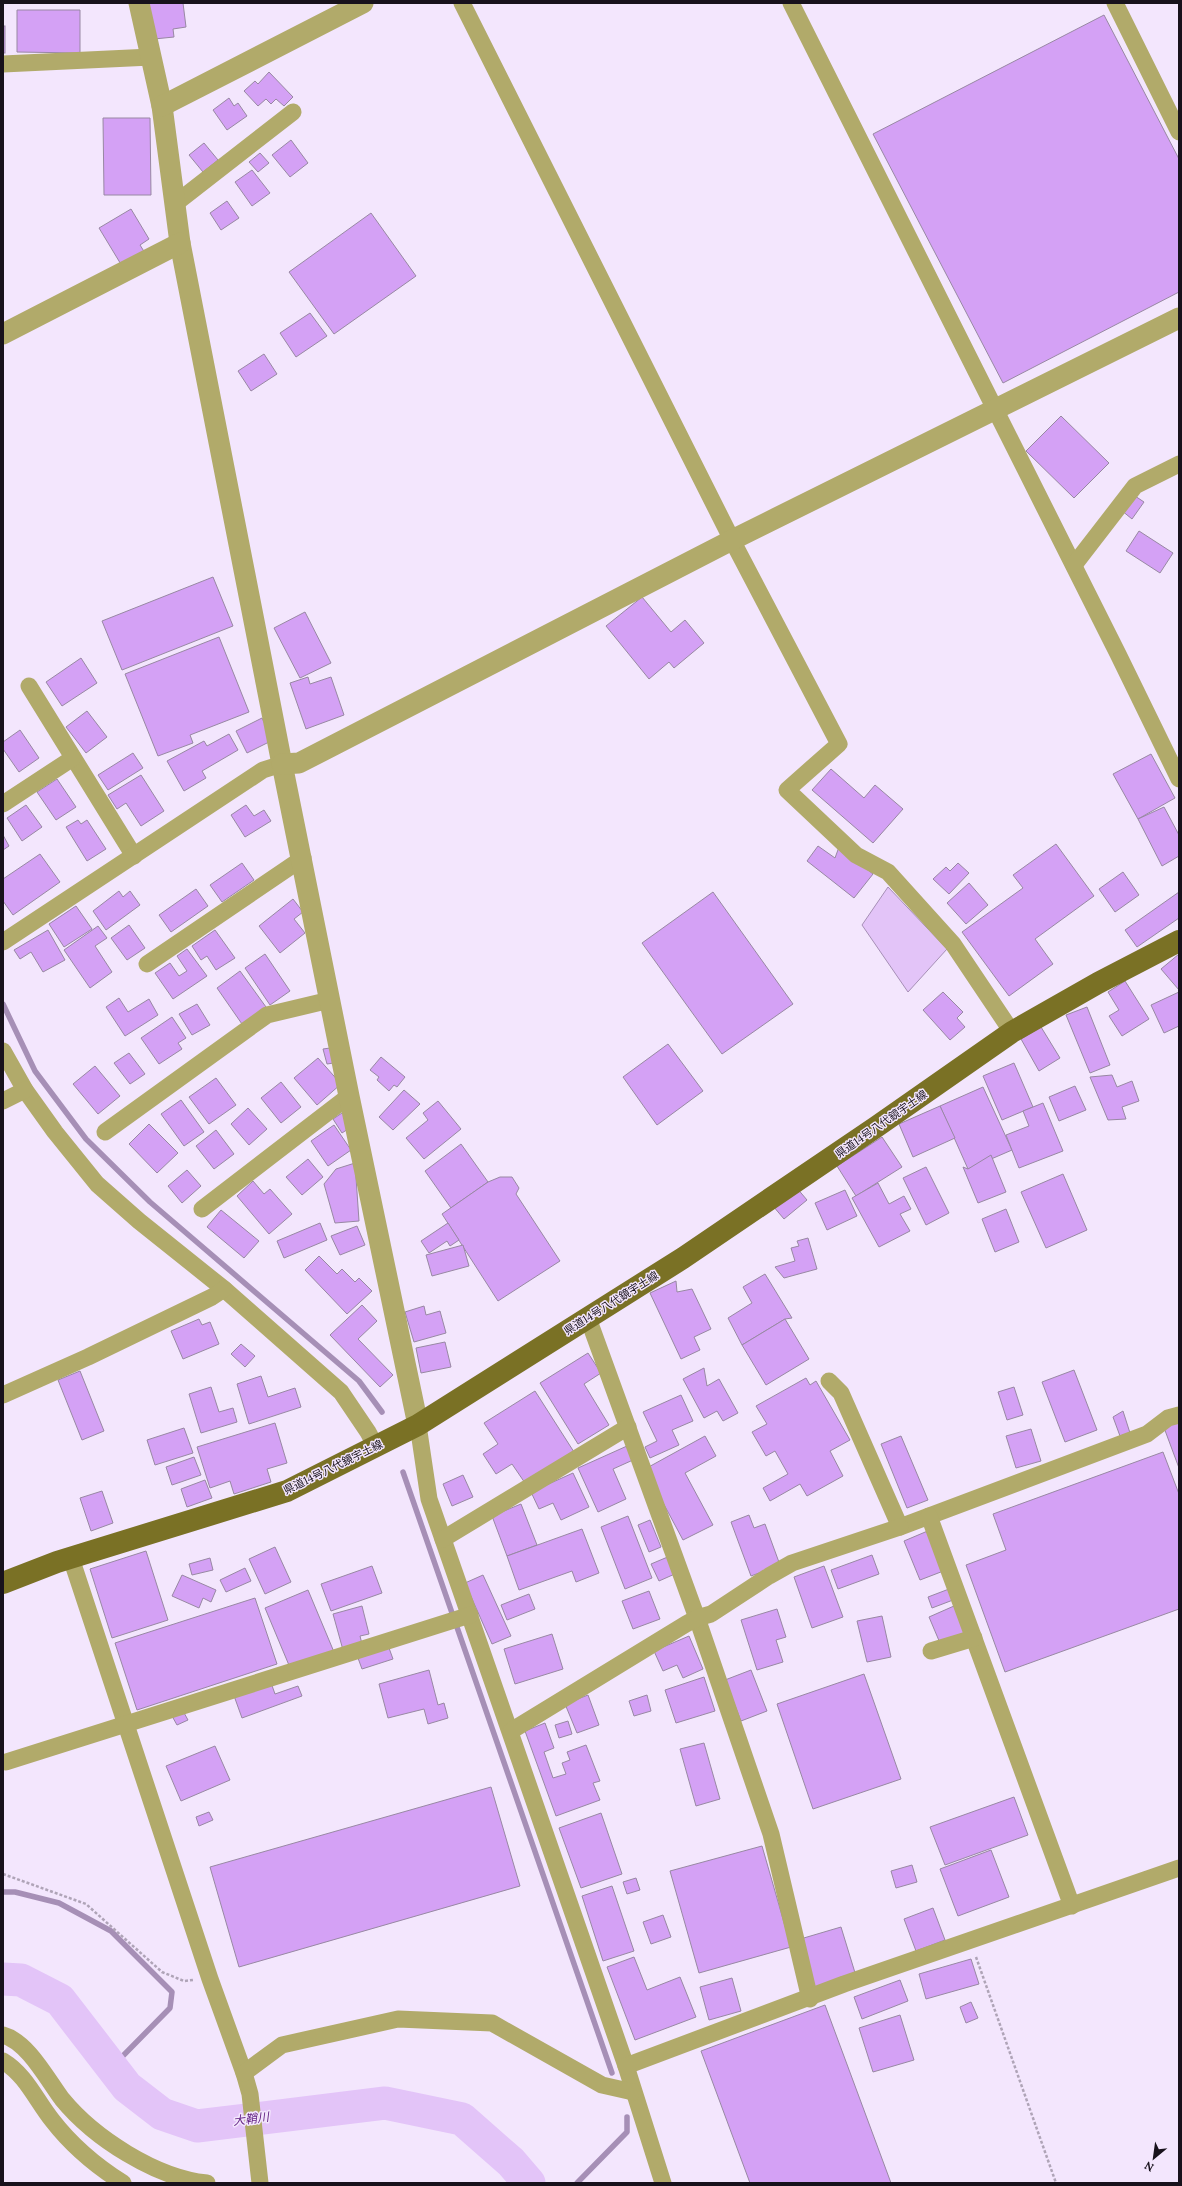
<svg xmlns="http://www.w3.org/2000/svg" width="1182" height="2186" viewBox="0 0 1182 2186" font-family="Lora,'Noto Sans JP',serif">
<rect width="100%" height="100%" fill="#f3e6fd"/>
<!-- water -->
<path fill="#e3c4f8" stroke="#a68fb6" d="M888,887L947,949L908,992L862,925Z"/>
<g fill="none" stroke-linecap="round" stroke-linejoin="round">
<!-- stream -->
<g stroke="#a68fb6" stroke-width="5.5">
<path d="M3,1004L35,1071L86,1139L150,1202L359,1381L382,1412"/>
<path d="M403,1472L612,2073"/>
<path d="M3,1892H15L59,1903L111,1931L172,1992L170,2008L112,2067"/>
<path d="M577,2183L627,2132V2117"/>
</g>
<!-- river -->
<path stroke="#e3c4f8" stroke-width="33" d="M3,1979L21,1980L60,2000L127,2087L162,2114L197,2126L385,2103L462,2119L511,2162L529,2183"/>
</g>
<!-- building -->
<g fill="#d4a1f5" stroke="#9888a3">
<path d="M149,3H183L186,27L173,29L174,37L154,39Z"/>
<path d="M17,10H80V53L17,52Z"/>
<path d="M1104,15L1179,159V292L1003,383L873,134Z"/>
<rect x="3" y="26" width="2" height="27"/>
<path d="M269,72L293,97L284,106L276,99L271,104L266,99L258,106L244,91L255,81L258,84Z"/>
<path d="M229,98L234,106L238,103L247,116L227,130L213,110Z"/>
<path d="M103,118H150L151,195H104Z"/>
<path d="M291,140L308,163L290,177L272,155Z"/>
<path d="M204,143L218,160L203,172L189,155Z"/>
<path d="M260,153L269,163L258,172L249,162Z"/>
<path d="M252,170L270,193L252,206L235,182Z"/>
<path d="M227,201L239,218L221,230L210,213Z"/>
<path d="M131,209L149,239L140,245L145,253L122,266L99,228Z"/>
<path d="M371,213L416,276L334,334L289,272Z"/>
<path d="M310,313L327,336L296,357L280,333Z"/>
<path d="M264,354L277,374L251,391L238,371Z"/>
<path d="M1061,416L1109,463L1074,498L1026,451Z"/>
<path d="M1132,494L1144,502L1132,519L1121,510Z"/>
<path d="M1139,531L1173,553L1160,573L1126,551Z"/>
<path d="M213,577L233,626L122,670L102,621Z"/>
<path d="M642,597L671,632L685,620L704,643L674,668L669,662L649,679L606,626Z"/>
<path d="M305,612L331,663L300,678L274,628Z"/>
<path d="M219,637L249,712L190,735L193,743L158,756L125,674Z"/>
<path d="M81,658L97,683L62,706L46,682Z"/>
<path d="M308,677L310,684L331,677L344,715L306,729L290,683Z"/>
<path d="M87,711L107,737L86,753L66,727Z"/>
<path d="M262,718L273,740L247,753L236,731Z"/>
<path d="M20,730L39,758L19,772L3,749V742Z"/>
<path d="M229,734L238,750L202,771L206,778L184,791L167,761L204,741L207,746Z"/>
<path d="M133,753L143,768L108,790L98,775Z"/>
<path d="M1151,754L1175,798L1138,819L1113,774Z"/>
<path d="M831,769L864,798L875,785L903,809L873,843L812,790Z"/>
<path d="M141,775L164,811L141,826L126,803L117,809L108,795Z"/>
<path d="M57,779L76,807L56,820L37,792Z"/>
<path d="M26,805L42,827L22,841L7,818Z"/>
<path d="M246,805L254,816L264,810L271,821L245,837L231,815Z"/>
<path d="M1164,807L1179,835V856L1162,866L1138,819Z"/>
<path d="M78,820L81,824L87,820L106,849L87,861L66,827Z"/>
<path d="M3,835L9,846L3,850Z"/>
<path d="M1056,844L1094,896L1035,939L1053,964L1009,996L962,932L1023,888L1013,875Z"/>
<path d="M818,846L835,858L839,847L873,874L854,898L807,861Z"/>
<path d="M40,854L60,882L13,915L3,901V879Z"/>
<path d="M242,863L254,880L222,902L210,885Z"/>
<path d="M958,863L969,873L949,894L933,879L946,867L950,871Z"/>
<path d="M1123,872L1139,895L1115,912L1099,889Z"/>
<path d="M969,883L988,905L966,924L947,903Z"/>
<path d="M196,889L208,906L171,932L159,915Z"/>
<path d="M119,891L123,897L130,891L140,905L106,930L93,911Z"/>
<path d="M713,892L793,1004L722,1054L642,943Z"/>
<path d="M1179,892V918L1137,947L1125,930Z"/>
<path d="M293,899L303,912L294,919L305,933L280,953L259,926Z"/>
<path d="M76,906L92,929L64,947L49,924Z"/>
<path d="M129,925L145,948L127,960L111,938Z"/>
<path d="M98,926L107,938L95,946L112,972L90,988L64,950Z"/>
<path d="M48,930L65,960L43,972L31,952L20,959L14,950Z"/>
<path d="M215,930L235,958L216,970L207,956L201,960L192,946Z"/>
<path d="M187,949L207,976L173,999L155,973L170,963L179,976L187,971L177,956Z"/>
<path d="M265,954L290,991L270,1005L245,968Z"/>
<path d="M1179,954V990L1161,969Z"/>
<path d="M240,971L266,1007L242,1024L217,988Z"/>
<path d="M1125,981L1149,1019L1122,1036L1109,1016L1119,1010L1108,992Z"/>
<path d="M943,992L963,1012L957,1018L965,1027L950,1040L923,1010Z"/>
<path d="M1179,992V1026L1164,1033L1151,1005Z"/>
<path d="M119,998L128,1012L149,999L158,1015L125,1036L106,1007Z"/>
<path d="M197,1004L210,1025L192,1035L179,1014Z"/>
<path d="M1087,1007L1110,1065L1090,1073L1066,1015Z"/>
<path d="M172,1017L186,1038L178,1043L182,1049L159,1064L141,1038Z"/>
<path d="M1041,1027L1060,1058L1039,1071L1021,1039Z"/>
<path d="M668,1044L703,1091L657,1125L623,1077Z"/>
<path d="M337,1047L340,1062L327,1064L323,1049Z"/>
<path d="M129,1053L145,1074L130,1084L114,1063Z"/>
<path d="M381,1057L405,1077L397,1087L394,1085L389,1091L377,1080L379,1077L370,1070Z"/>
<path d="M318,1058L341,1084L317,1105L294,1078Z"/>
<path d="M1014,1063L1033,1107L1002,1120L983,1076Z"/>
<path d="M95,1066L120,1096L98,1114L73,1084Z"/>
<path d="M1112,1075L1117,1087L1132,1081L1139,1101L1122,1107L1126,1119L1108,1120L1090,1077Z"/>
<path d="M216,1078L236,1105L209,1124L189,1097Z"/>
<path d="M281,1082L301,1107L281,1123L261,1098Z"/>
<path d="M1075,1086L1086,1110L1059,1121L1049,1097Z"/>
<path d="M983,1087L1012,1150L968,1169L940,1106Z"/>
<path d="M404,1090L420,1104L393,1130L379,1117Z"/>
<path d="M181,1100L204,1132L184,1146L161,1114Z"/>
<path d="M438,1101L461,1129L424,1159L406,1138L428,1120L423,1113Z"/>
<path d="M1043,1103L1063,1151L1019,1168L1006,1135L1029,1126L1023,1111Z"/>
<path d="M940,1106L955,1138L913,1157L899,1124Z"/>
<path d="M248,1108L267,1129L249,1145L231,1124Z"/>
<path d="M345,1111L354,1125L342,1133L333,1119Z"/>
<path d="M149,1124L178,1153L157,1173L129,1144Z"/>
<path d="M334,1125L351,1150L328,1166L311,1141Z"/>
<path d="M216,1130L234,1154L214,1169L196,1146Z"/>
<path d="M882,1137L902,1167L856,1196L837,1166Z"/>
<path d="M461,1144L488,1182L451,1208L425,1171Z"/>
<path d="M991,1155L1006,1192L978,1203L963,1167L968,1169Z"/>
<path d="M308,1159L323,1177L302,1195L286,1177Z"/>
<path d="M355,1163L359,1221L335,1223L324,1184L336,1169Z"/>
<path d="M926,1167L949,1213L926,1225L903,1178Z"/>
<path d="M187,1170L201,1186L182,1203L168,1186Z"/>
<path d="M1063,1174L1087,1230L1046,1248L1021,1192Z"/>
<path d="M500,1177H512L519,1188L516,1194L560,1261L498,1301L442,1214L488,1182Z"/>
<path d="M253,1181L264,1194L270,1189L292,1214L269,1234L237,1196Z"/>
<path d="M878,1183L889,1204L904,1196L911,1209L900,1214L910,1231L879,1247L852,1198Z"/>
<path d="M796,1187L807,1200L784,1219L773,1206Z"/>
<path d="M845,1190L857,1216L827,1230L815,1203Z"/>
<path d="M1006,1209L1019,1242L995,1252L982,1219Z"/>
<path d="M221,1210L259,1241L244,1258L207,1227Z"/>
<path d="M320,1223L327,1240L284,1258L277,1241Z"/>
<path d="M448,1223L459,1240L450,1246L447,1241L429,1253L421,1241Z"/>
<path d="M357,1226L365,1245L340,1255L331,1236Z"/>
<path d="M808,1238L817,1269L784,1278L775,1267L795,1261L791,1248L799,1246L797,1241Z"/>
<path d="M463,1245L469,1266L432,1276L426,1255Z"/>
<path d="M319,1256L337,1274L342,1269L355,1282L359,1278L372,1291L347,1314L305,1270Z"/>
<path d="M765,1274L792,1318L785,1319L742,1345L728,1318L752,1303L743,1287Z"/>
<path d="M676,1281L677,1292L692,1289L711,1329L694,1337L700,1350L681,1359L650,1293Z"/>
<path d="M362,1305L377,1321L358,1339L393,1375L380,1387L330,1335Z"/>
<path d="M424,1306L426,1315L440,1311L446,1333L414,1342L405,1312Z"/>
<path d="M199,1319L202,1325L210,1322L219,1344L183,1359L171,1331Z"/>
<path d="M785,1319L809,1359L766,1385L742,1345Z"/>
<path d="M445,1342L451,1367L421,1373L416,1348Z"/>
<path d="M241,1344L255,1356L245,1367L231,1354Z"/>
<path d="M588,1353L601,1373L584,1384L609,1425L578,1444L540,1383Z"/>
<path d="M704,1368L707,1386L719,1379L738,1413L723,1421L717,1411L704,1418L683,1379Z"/>
<path d="M1074,1370L1097,1430L1065,1442L1042,1382Z"/>
<path d="M80,1371L104,1431L82,1440L58,1380Z"/>
<path d="M261,1376L268,1397L295,1388L301,1407L249,1424L237,1384Z"/>
<path d="M806,1378L810,1385L816,1381L850,1440L830,1451L843,1476L807,1496L800,1484L770,1501L763,1488L788,1474L775,1451L766,1456L752,1432L767,1424L756,1406Z"/>
<path d="M211,1387L219,1412L233,1408L237,1422L201,1433L189,1394Z"/>
<path d="M1014,1387L1023,1415L1007,1420L998,1392Z"/>
<path d="M535,1391L574,1452L525,1483L512,1464L496,1474L483,1454L498,1444L484,1423Z"/>
<path d="M681,1395L693,1421L672,1430L679,1445L650,1458L645,1447L657,1441L643,1412Z"/>
<path d="M1123,1411L1130,1433L1120,1436L1113,1417Z"/>
<path d="M1179,1419V1468L1163,1425Z"/>
<path d="M275,1423L287,1463L267,1469L271,1482L234,1494L230,1481L210,1488L197,1447Z"/>
<path d="M184,1428L193,1453L155,1465L147,1440Z"/>
<path d="M1031,1429L1041,1461L1016,1468L1006,1436Z"/>
<path d="M705,1436L716,1456L685,1473L713,1525L683,1540L645,1469Z"/>
<path d="M901,1436L928,1500L907,1508L881,1444Z"/>
<path d="M627,1446L633,1460L613,1469L626,1499L598,1512L578,1468Z"/>
<path d="M1163,1452L1179,1494V1609L1005,1672L966,1565L1006,1550L993,1514Z"/>
<path d="M194,1457L201,1475L172,1485L166,1467Z"/>
<path d="M573,1473L589,1507L561,1520L553,1503L539,1509L531,1492Z"/>
<path d="M463,1475L473,1497L452,1506L443,1484Z"/>
<path d="M205,1480L212,1498L187,1507L181,1489Z"/>
<path d="M102,1491L113,1523L91,1531L80,1498Z"/>
<path d="M521,1504L537,1545L507,1556L492,1516Z"/>
<path d="M749,1515L754,1528L765,1524L780,1565L751,1576L731,1522Z"/>
<path d="M628,1516L652,1578L625,1589L601,1527Z"/>
<path d="M650,1520L661,1547L649,1552L638,1525Z"/>
<path d="M582,1529L599,1573L576,1582L572,1571L519,1590L507,1556Z"/>
<path d="M930,1530L946,1570L920,1580L904,1541Z"/>
<path d="M275,1547L291,1582L265,1594L249,1559Z"/>
<path d="M146,1551L168,1620L112,1638L90,1569Z"/>
<path d="M872,1555L879,1574L838,1589L831,1570Z"/>
<path d="M670,1556L677,1573L659,1581L651,1564Z"/>
<path d="M210,1558L213,1570L192,1575L189,1564Z"/>
<path d="M372,1566L382,1593L331,1611L321,1584Z"/>
<path d="M824,1566L843,1617L812,1628L794,1577Z"/>
<path d="M245,1568L251,1581L226,1592L220,1580Z"/>
<path d="M182,1575L216,1590L211,1602L203,1598L199,1608L172,1596Z"/>
<path d="M483,1575L511,1636L492,1644L465,1583Z"/>
<path d="M949,1589L953,1600L932,1608L928,1597Z"/>
<path d="M308,1590L334,1652L291,1670L265,1608Z"/>
<path d="M649,1591L660,1619L633,1629L622,1601Z"/>
<path d="M529,1594L535,1609L507,1620L501,1605Z"/>
<path d="M255,1598L277,1664L137,1710L115,1643Z"/>
<path d="M362,1606L369,1634L360,1636L362,1644L343,1650L333,1614Z"/>
<path d="M954,1606L965,1633L940,1643L929,1617Z"/>
<path d="M777,1609L786,1637L776,1640L783,1662L757,1670L741,1620Z"/>
<path d="M882,1616L891,1657L867,1662L857,1621Z"/>
<path d="M552,1634L563,1669L515,1684L504,1649Z"/>
<path d="M689,1636L703,1669L683,1678L677,1665L663,1671L654,1651Z"/>
<path d="M389,1648L393,1659L362,1669L358,1658Z"/>
<path d="M429,1670L438,1705L444,1703L448,1718L428,1724L424,1709L388,1718L379,1684Z"/>
<path d="M751,1670L767,1711L741,1721L725,1680Z"/>
<path d="M864,1674L901,1779L813,1809L777,1704Z"/>
<path d="M704,1677L715,1711L676,1723L665,1690Z"/>
<path d="M270,1680L275,1694L298,1686L302,1696L242,1718L233,1693Z"/>
<path d="M588,1695L599,1725L577,1733L565,1704Z"/>
<path d="M647,1695L651,1711L634,1716L629,1701Z"/>
<path d="M183,1711L188,1720L177,1725L172,1716Z"/>
<path d="M568,1721L572,1734L559,1738L555,1725Z"/>
<path d="M545,1723L554,1748L544,1752L553,1778L566,1774L562,1763L570,1760L567,1752L586,1745L600,1781L593,1783L600,1800L556,1816L525,1731Z"/>
<path d="M704,1743L720,1799L696,1806L680,1749Z"/>
<path d="M215,1746L230,1780L181,1801L166,1766Z"/>
<path d="M491,1787L520,1886L239,1967L210,1867Z"/>
<path d="M1014,1797L1028,1835L945,1865L930,1827Z"/>
<path d="M209,1812L213,1820L199,1826L196,1817Z"/>
<path d="M601,1813L622,1874L581,1888L559,1828Z"/>
<path d="M762,1846L791,1947L699,1973L670,1871Z"/>
<path d="M991,1850L1009,1897L958,1916L940,1869Z"/>
<path d="M912,1865L917,1882L896,1888L891,1871Z"/>
<path d="M636,1878L640,1890L627,1894L623,1882Z"/>
<path d="M612,1886L634,1951L603,1961L582,1896Z"/>
<path d="M933,1908L945,1940L916,1951L904,1919Z"/>
<path d="M663,1915L671,1937L651,1944L643,1922Z"/>
<path d="M841,1927L856,1976L813,1989L797,1940Z"/>
<path d="M634,1957L647,1990L680,1977L696,2017L635,2040L607,1967Z"/>
<path d="M971,1959L979,1984L926,1999L919,1974Z"/>
<path d="M732,1978L741,2011L709,2020L700,1987Z"/>
<path d="M900,1980L908,2001L862,2019L854,1997Z"/>
<path d="M971,2002L978,2018L966,2023L960,2007Z"/>
<path d="M825,2005L891,2183H750L701,2051Z"/>
<path d="M900,2015L914,2060L873,2072L859,2028Z"/>
</g>
<g fill="none" stroke-linecap="round" stroke-linejoin="round">
<!-- path -->
<g stroke="#afa4b7" stroke-width="2.5" stroke-dasharray="3 2" stroke-linecap="butt">
<path d="M3,1874L86,1904L162,1972L184,1981L193,1980"/>
<path d="M976,1957L1056,2183"/>
</g>
<!-- minor -->
<g stroke="#b1aa6a" stroke-width="17">
<path d="M462,3L732,540L839,744L787,790L856,855L888,872L953,944L1012,1032"/>
<path d="M791,3L1118,654L1179,779"/>
<path d="M1115,3L1179,132"/>
<path d="M3,64L151,57"/>
<path d="M176,203L293,112"/>
<path d="M1074,565L1135,486L1179,464"/>
<path d="M29,686L134,856"/>
<path d="M3,804L73,758"/>
<path d="M3,942L263,770L282,764"/>
<path d="M147,964L303,858"/>
<path d="M3,1051L25,1090L55,1132L97,1184L139,1221L224,1289L341,1392L368,1432L376,1447"/>
<path d="M3,1101L25,1090"/>
<path d="M105,1132L267,1015L330,1000"/>
<path d="M202,1209L349,1096"/>
<path d="M588,1318L697,1618L771,1834L810,1999"/>
<path d="M829,1381L841,1393L900,1527L1147,1434L1168,1418L1179,1415"/>
<path d="M3,1395L88,1357L212,1297L224,1289"/>
<path d="M418,1425L429,1499L626,2066L663,2183"/>
<path d="M929,1516L1072,1906"/>
<path d="M443,1539L628,1427"/>
<path d="M71,1558L210,1979L244,2073L250,2094L260,2183"/>
<path d="M931,1651L974,1638"/>
<path d="M511,1731L686,1624L697,1618L711,1614L769,1576L792,1563L900,1527"/>
<path d="M6,1762L470,1615"/>
<path d="M3,2035C28,2042 47,2079 62,2099C94,2138 156,2178 207,2183"/>
<path d="M3,2061C26,2075 36,2100 52,2120C72,2146 96,2166 123,2183"/>
<path d="M626,2066L844,1984L1179,1868"/>
<path d="M244,2073L282,2045L398,2019L492,2023L602,2085L633,2092"/>
</g>
<!-- tertiary -->
<g stroke="#b1aa6a" stroke-width="21">
<path d="M139,3L162,106L180,243L282,764L349,1096L418,1425"/>
<path d="M162,106L363,3"/>
<path d="M3,334L180,243"/>
<path d="M282,764L299,763L732,540L1179,318"/>
</g>
<!-- primary -->
<path stroke="#7a7125" stroke-width="22" d="M3,1583L57,1562L287,1491L418,1425L683,1258L876,1127L1012,1032L1098,983L1179,941"/>
</g>
<g text-anchor="middle" stroke-width="3" stroke-linejoin="round" paint-order="stroke">
<!-- street labels -->
<g font-size="11" fill="#18121c" stroke="#f3e6fd">
<text transform="translate(881 1124) rotate(-35)" y="4">県道14号八代鏡宇土線</text>
<text transform="translate(611 1303) rotate(-32)" y="4">県道14号八代鏡宇土線</text>
<text transform="translate(333 1467) rotate(-26)" y="4">県道14号八代鏡宇土線</text>
</g>
<!-- water labels -->
<g font-size="12" font-style="italic" fill="#632384" stroke="#f3e6fd">
<text transform="translate(251 2119) rotate(-7)" y="4">大鞘川</text>
</g>
</g>
<!-- border -->
<rect width="1182" height="2186" fill="none" stroke="#18121c" stroke-width="8"/>
<!-- north arrow -->
<g transform="translate(1154 2158) rotate(209)" stroke="#f3e6fd" stroke-width="3" paint-order="stroke">
<path d="M0-3L7 15L0 10L-7 15Z" fill="#18121c"/>
<text y="-6" font-size="11" font-weight="bold" text-anchor="middle" fill="#18121c">N</text>
</g>
</svg>
